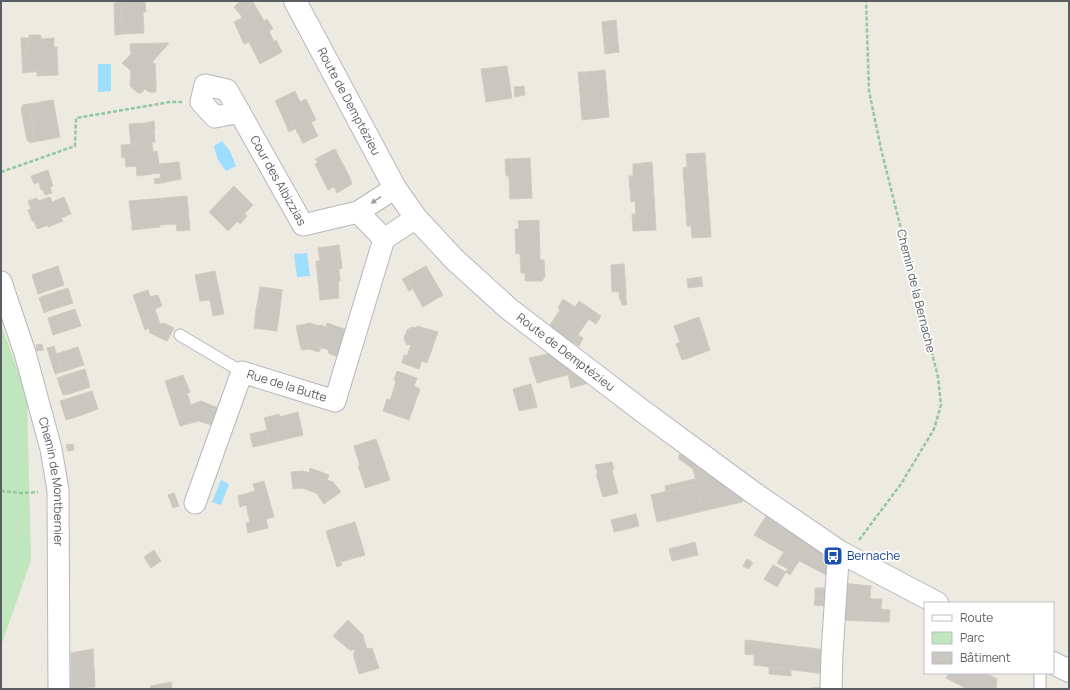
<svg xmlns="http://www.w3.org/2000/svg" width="1070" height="690" viewBox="0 0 1070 690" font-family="Manrope,sans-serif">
<rect width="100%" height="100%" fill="#edeae1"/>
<!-- green -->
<path fill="#bfe6bc" d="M1,324L27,397L31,560L1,646Z"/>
<!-- water -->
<g fill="#9fddff">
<path d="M98,64H111V91L98,92Z"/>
<path d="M222,141L230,151L236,166L226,171L218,160L214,147V146Z"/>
<path d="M307,253L310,276L297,277L294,254Z"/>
<path d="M221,480L229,484L221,505L212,502Z"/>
</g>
<!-- building -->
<g fill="#cac6c0" stroke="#d2cbbf">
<path d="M127,1H145L146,12H143L144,33L122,34L120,2Z"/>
<path d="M240,1H252L253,2L240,14L234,7Z"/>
<path d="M120,2L122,34L115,35L114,3Z"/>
<path d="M253,2L264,21L267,19L273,29L269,31L274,42L276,40L282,52L260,64L254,52L259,50L254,40L244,34L239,22L243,20L240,14Z"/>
<path d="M242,18L243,20L239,22L244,34L254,40L259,50L254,52L249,42L244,44L234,22Z"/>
<path d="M616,20L619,52L605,54L602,22Z"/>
<path d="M29,35H41V39L54,38V48L57,47L58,75L37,76V70H31V72L23,73L22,58L25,57V48H29Z"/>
<path d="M21,38H29V48H25V57L22,58Z"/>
<path d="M165,43L160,48L163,50L152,62L155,64L156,82L154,80L152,83L156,87V92H149L145,89L141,93H138L130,86L131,71L122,63L131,54L130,44Z"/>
<path d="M165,43H169L163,50L160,48Z"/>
<path d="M507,66L512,98L486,102L481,69Z"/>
<rect x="31" y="70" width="6" height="2"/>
<path d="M605,70L609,117L582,120L580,93L587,92L585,72Z"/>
<path d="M578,72H585L587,92L580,93Z"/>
<path d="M154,80L156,82V87L152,83Z"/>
<path d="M524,86L525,95L515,97L514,87Z"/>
<path d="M295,91L300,102L306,99L316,120L311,122L318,136L303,143L285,109L280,111L275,101Z"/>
<path d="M53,100L60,137L34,142L32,131H34L29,104Z"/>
<path d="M29,104L34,131H32L34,142L31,143L27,140L21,109L23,105Z"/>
<path d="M285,109L295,129L289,132L280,111Z"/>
<path d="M154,121L155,130L154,131L155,142H152L153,152L157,151L159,164L179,162L181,179L161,183L160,173L137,176L136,166L126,167L125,157L122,158L121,145L135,144L134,132L146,131L145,123Z"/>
<path d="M145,123L146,131L134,132L135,144H131L129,124Z"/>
<path d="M335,149L350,178V179L352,184L337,193L334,187L328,190L315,164L318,163L315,159Z"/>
<path d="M705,153L711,237L692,238L691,226H687L683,168L687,167L686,154Z"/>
<path d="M530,158L532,198L510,199L509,176H512L511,159Z"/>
<path d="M505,159H511L512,176H506Z"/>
<path d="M652,162L656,230L633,231L632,214H636L635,201L631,202L629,176H633V164Z"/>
<path d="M48,170L53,186L50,187L52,193L45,195L43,190H41L39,182L34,184L31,176Z"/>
<path d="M161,178V183L155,184L154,179Z"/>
<path d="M234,186L253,205L228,231L209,212Z"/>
<path d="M187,196L190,230L177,231L176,224L159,225L160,227L141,229V223L132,225L129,201Z"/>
<path d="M50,197L52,202L64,197L71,214L61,218L63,221L48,227V225L37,229L34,221H32L28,210L31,209L28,201L37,198L38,201Z"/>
<path d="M245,214L247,216L240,224L237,221Z"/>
<path d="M539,220L540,260H544L545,276L542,281H525V273H521L520,253L516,254L515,229H519L518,221Z"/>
<path d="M141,223V229L132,230V225Z"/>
<path d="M339,245L341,259L338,260L340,281H338L339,298L320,300L316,261H320L318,248Z"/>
<path d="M341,259L342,268L339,269L338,260Z"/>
<path d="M624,264L626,291L612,292L611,265Z"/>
<path d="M58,266L64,285L38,294L32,275Z"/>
<path d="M426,266L443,295L423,307L406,277Z"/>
<path d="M215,271L224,314L213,316L210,300L200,301L195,275Z"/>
<path d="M406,277L412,289L409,291L402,279Z"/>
<path d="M701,277L703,286L688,288L687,279Z"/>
<path d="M260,287L269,288V290L282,292L277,331L254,328L256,310H259L260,301L258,300Z"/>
<path d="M68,288L73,303L48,311L43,296Z"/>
<path d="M269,288L283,290L282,292L269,290Z"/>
<path d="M148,290L150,297L158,295L162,306L155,309L160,324L164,323L174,328L167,341L150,333L149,328L145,330L133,295Z"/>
<path d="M626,291V300H620L619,292Z"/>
<path d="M43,296L48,311L44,313L39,298Z"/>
<path d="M563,299L566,301L560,310L558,308Z"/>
<path d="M258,300L260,301L259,310H256Z"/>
<path d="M621,300H626L627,305H622Z"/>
<path d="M566,301L575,307L579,301L601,316L596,324L589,319L572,343L548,328Z"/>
<path d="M75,309L81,326L53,335L48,318Z"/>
<path d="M699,317L710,350L686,359L674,326Z"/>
<path d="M310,323L319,326L314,328L310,327L297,330L296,326Z"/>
<path d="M327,323L347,330L338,357L328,353L329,350L309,344L300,345L297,330L310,327L314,328L321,325L326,327Z"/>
<path d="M417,326L438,332L427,363L422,361L419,369L402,363L404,355L407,356L411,345L406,344L404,338L407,330L412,327L416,328Z"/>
<path d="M578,335L583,338L579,346L573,342Z"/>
<path d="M680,342L686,359L682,360L676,344Z"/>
<path d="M42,344L43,350L37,351L36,345Z"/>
<path d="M309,344L321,348L319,352L309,349L302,350L300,345Z"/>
<path d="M54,346L62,372L55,374L47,348Z"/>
<path d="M78,347L84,365L62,372L56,354Z"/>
<path d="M552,353L578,372L537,383L529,358Z"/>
<path d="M85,369L90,387L69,394L63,376Z"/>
<path d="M397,371L417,378L414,386L420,389L409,420L383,411L387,399L390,400L392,395L396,381L394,380Z"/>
<path d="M578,372L592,382L571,388L568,375Z"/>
<path d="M183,375L190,392L187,393L191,405L201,401L218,408L212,425L199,421L180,426L165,381Z"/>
<path d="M63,376L69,394L63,395L57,378Z"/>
<path d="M531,384L537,407L519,411L513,389Z"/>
<path d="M92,391L98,409L76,417L70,398Z"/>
<path d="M70,398L76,417L66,420L60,401Z"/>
<path d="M298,412L303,435L270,443L265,421Z"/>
<path d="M279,414L280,417L265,421L264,418Z"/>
<path d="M267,430L270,443L253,447L250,434Z"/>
<path d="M376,439L390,480L365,488L362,477L365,471L363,466H360L354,446Z"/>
<path d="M73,444L74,450L68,451L66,445Z"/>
<path d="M682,453L697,465L693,469L679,459V455Z"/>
<path d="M612,462L614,469L598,474L595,465Z"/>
<path d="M697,465L744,500L742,502L703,511L693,469Z"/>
<path d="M358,466H363L365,471L362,477Z"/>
<path d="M310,468L329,475L327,480L333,482L341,492L328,501L324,496L302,488L293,489L291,472L303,471L309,473Z"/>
<path d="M612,470L618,493L603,497L596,474Z"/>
<path d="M695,479L697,484L666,491L665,486Z"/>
<path d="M264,481L274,517L266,519L268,528L248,533L246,523L250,522L246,505L240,507L238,496L255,491L253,484Z"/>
<path d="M697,484L703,511L657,522L651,495Z"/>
<path d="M174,493L179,506L173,508L168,495Z"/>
<path d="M317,494L324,496L328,501L324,504Z"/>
<path d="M636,514L639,526L614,532L611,520Z"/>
<path d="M766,516L804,541L794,558L754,535Z"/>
<path d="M355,522L365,555L341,562L342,565L337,567L326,531Z"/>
<path d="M804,541L829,555L828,576L794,558Z"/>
<path d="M695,542L698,555L672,561L669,549Z"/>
<path d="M154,550L161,561L151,568L144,557Z"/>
<path d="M784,552L794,558L788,569L777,563Z"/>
<path d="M794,558L799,561L790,575L786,572Z"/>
<path d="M747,559L753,563L748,569L743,566Z"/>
<path d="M773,565L786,572L782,578L769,571Z"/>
<path d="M769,571L782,578L777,587L764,579Z"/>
<path d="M841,583L871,586L870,599H882L881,609L890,610L889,622L839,620Z"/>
<path d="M815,588H828L827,600L815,599Z"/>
<path d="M815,599L827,600V606L814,605Z"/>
<path d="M348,620L364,636L363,637L367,649L372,648L379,668L359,674L353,654L355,653L354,650L353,649L351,651L333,636Z"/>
<path d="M745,640L755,641L754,655L745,654Z"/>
<path d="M755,641L826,650L825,674L754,665Z"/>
<path d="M93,649L95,687L71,689V653Z"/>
<path d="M769,667L791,670V676L769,674Z"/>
<path d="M949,673H986L997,679L996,689H967L946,678Z"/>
<path d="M171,682L172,689H151L150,686Z"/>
<path d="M825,687V689H802Z"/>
</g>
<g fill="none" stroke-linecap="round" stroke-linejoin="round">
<defs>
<g id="lane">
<path d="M180,335L242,372"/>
<path d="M1040,689V673"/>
</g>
<g id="street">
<path id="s1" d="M240,112L215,117L201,102L205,85L227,90L303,225L358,212L395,188"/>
<path d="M358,212L384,239"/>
<path id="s2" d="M1,282L25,353L51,449L58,490L59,689"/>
<path id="s3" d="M195,503L242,372L335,401L384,239L416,218"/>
<path d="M831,689L832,654L838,560L840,552"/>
</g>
<g id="secondary">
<path id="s4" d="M295,1L395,188L416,218L454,259L509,309L641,410L755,494L840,552L937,603"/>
<path d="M1053,663L1069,671"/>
</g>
</defs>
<!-- lane casing -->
<use href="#lane" stroke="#b4b8bc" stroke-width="13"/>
<!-- street casing -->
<use href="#street" stroke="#b4b8bc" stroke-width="23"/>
<!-- secondary casing -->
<use href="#secondary" stroke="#b5b9bf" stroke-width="24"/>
<!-- path -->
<g stroke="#95c89f" stroke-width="2.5" stroke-dasharray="4 2" stroke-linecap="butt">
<path d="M1,172L75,146L76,118L170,102H183"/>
<path d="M1,491L21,493L38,492"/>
<path d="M859,540L901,484L934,429L941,405L938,377L881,149L869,91L866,1"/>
</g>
<!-- lane -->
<use href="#lane" stroke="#fff" stroke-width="11"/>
<!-- street -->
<use href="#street" stroke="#fff" stroke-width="21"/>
<!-- secondary -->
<use href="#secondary" stroke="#fff" stroke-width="22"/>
</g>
<!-- one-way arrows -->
<defs><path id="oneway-solid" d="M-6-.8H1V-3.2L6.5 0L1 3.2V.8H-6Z"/></defs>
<use fill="#9c9ea1" href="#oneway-solid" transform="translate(376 200) rotate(146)"/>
<!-- icons -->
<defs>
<symbol id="bus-square" viewBox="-11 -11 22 22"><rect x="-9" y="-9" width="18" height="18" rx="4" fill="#1a4fb4" stroke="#fff"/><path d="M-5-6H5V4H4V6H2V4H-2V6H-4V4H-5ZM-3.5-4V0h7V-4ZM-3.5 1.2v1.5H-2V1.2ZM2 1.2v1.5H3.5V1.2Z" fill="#fff"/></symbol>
</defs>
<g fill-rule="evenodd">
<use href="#bus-square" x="822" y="545" width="22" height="22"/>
</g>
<g text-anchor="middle" stroke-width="3.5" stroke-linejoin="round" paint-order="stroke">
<!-- street labels -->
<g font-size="12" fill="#5a5e63" stroke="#fff">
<text dy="4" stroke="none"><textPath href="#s4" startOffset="114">Route de Demptézieu</textPath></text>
<text dy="4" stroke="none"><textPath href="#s1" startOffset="190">Cour des Albizzias</textPath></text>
<text transform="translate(916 291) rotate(76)" y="4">Chemin de la Bernache</text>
<text dy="4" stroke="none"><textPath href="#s4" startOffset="450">Route de Demptézieu</textPath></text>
<text dy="4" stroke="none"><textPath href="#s3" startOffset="186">Rue de la Butte</textPath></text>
<text dy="4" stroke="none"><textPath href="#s2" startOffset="207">Chemin de Montbernier</textPath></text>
</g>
<!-- transit labels -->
<g font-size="12" fill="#164399" stroke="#fff" text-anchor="start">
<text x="847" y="560">Bernache</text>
</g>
</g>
<!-- border -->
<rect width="1070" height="690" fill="none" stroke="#5a5e63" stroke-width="4"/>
<!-- legend -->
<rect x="924" y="602" width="130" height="72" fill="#ffffff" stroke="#bdbfc1"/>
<rect x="932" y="615" width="20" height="6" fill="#ffffff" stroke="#bdbfc1"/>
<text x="960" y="622" font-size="12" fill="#5a5e63">Route</text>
<rect x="932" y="632" width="20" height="12" fill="#bfe6bc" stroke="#bdbfc1"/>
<text x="960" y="642" font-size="12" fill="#5a5e63">Parc</text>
<rect x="932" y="652" width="20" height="12" fill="#cac6c0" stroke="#bdbfc1"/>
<text x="960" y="662" font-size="12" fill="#5a5e63">Bâtiment</text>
</svg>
